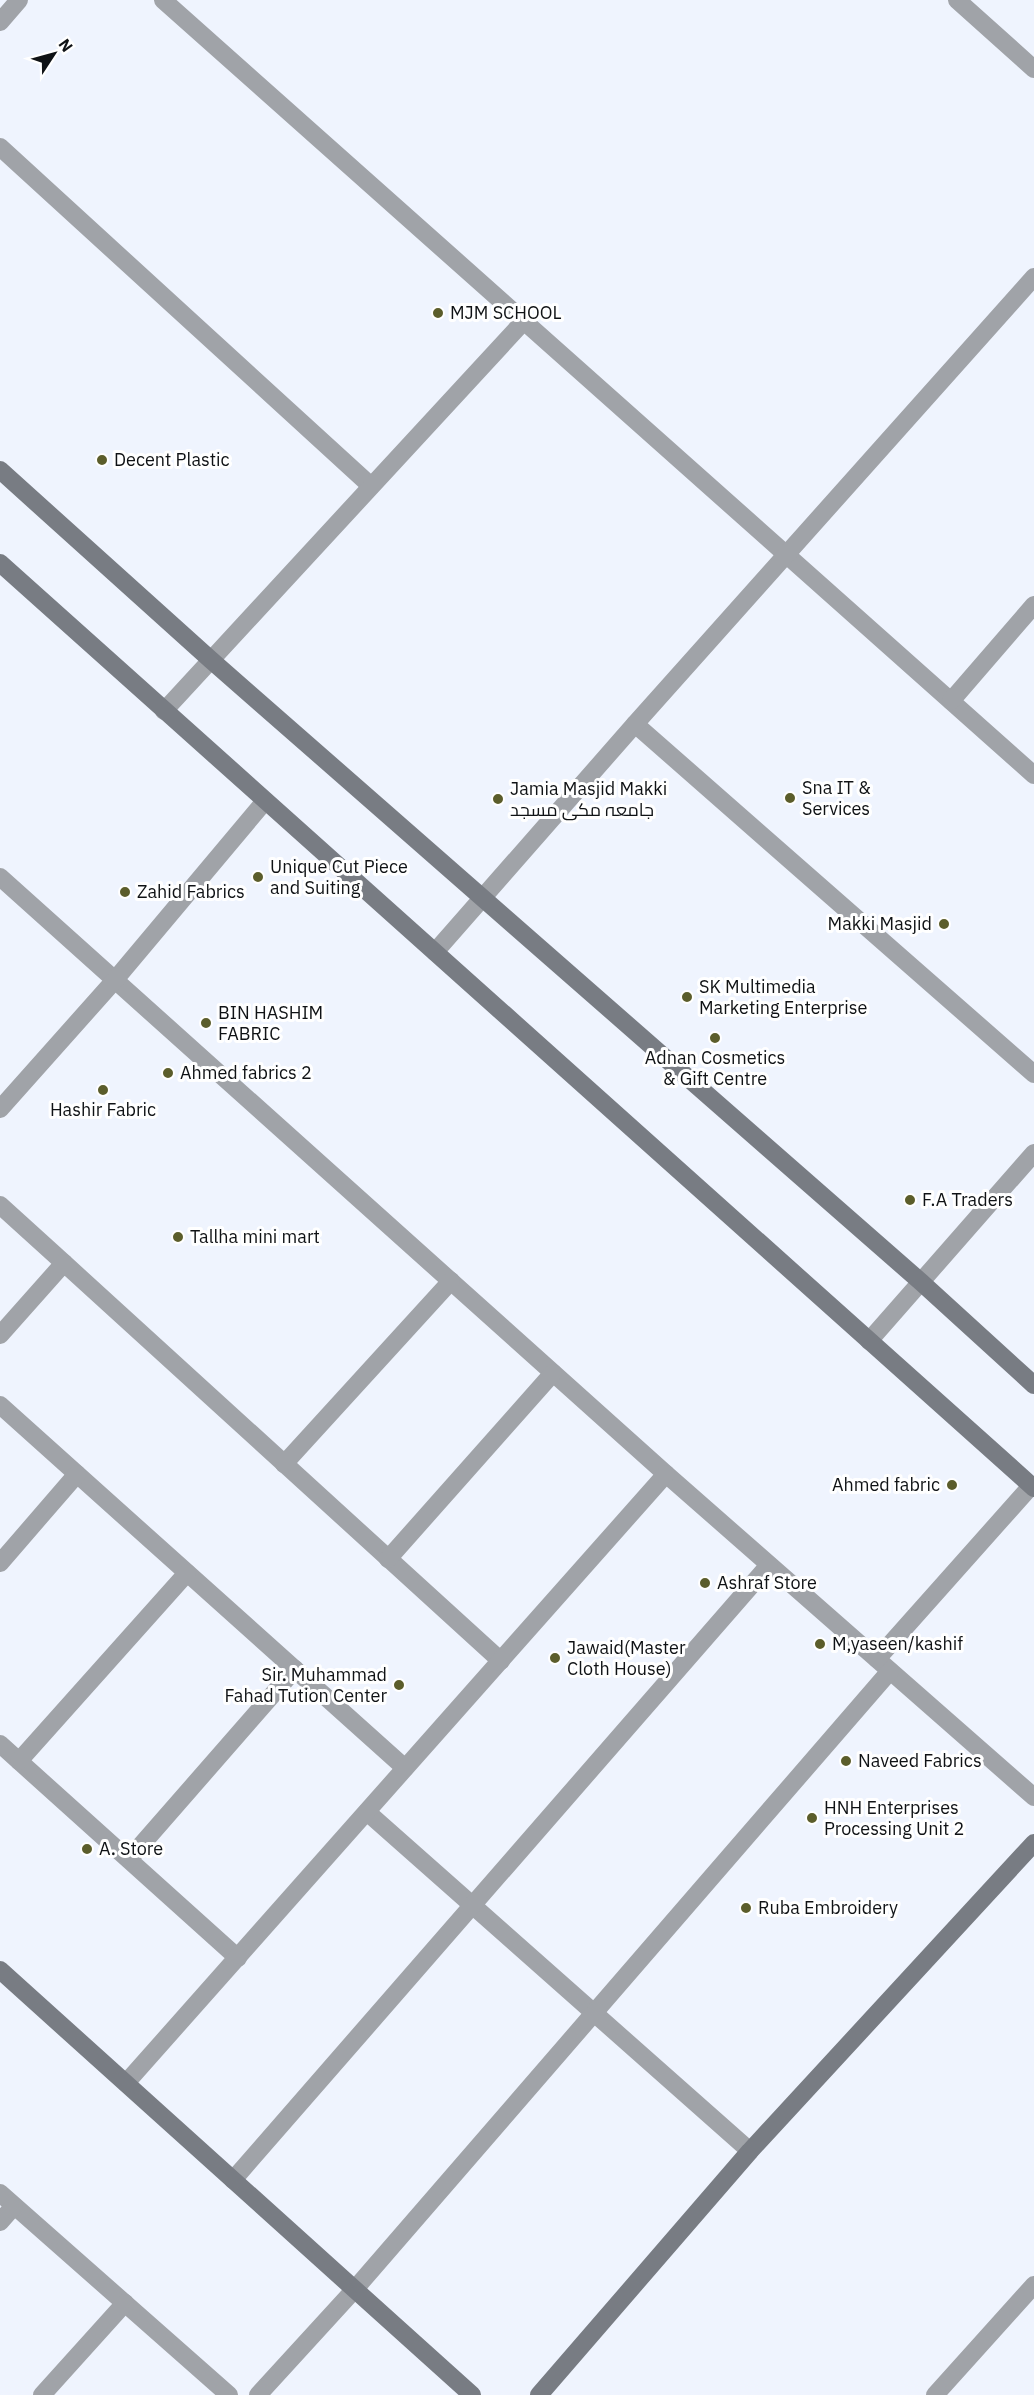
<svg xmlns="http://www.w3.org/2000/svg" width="1034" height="2395" viewBox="0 0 1034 2395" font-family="'IBM Plex Sans',Cairo,sans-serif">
<rect width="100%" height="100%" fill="#eff4fe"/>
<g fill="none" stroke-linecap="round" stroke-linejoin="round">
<!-- street -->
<g stroke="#a0a3a8" stroke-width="18">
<path d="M163,0L1034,775"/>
<path d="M957,0L1034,69"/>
<path d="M0,22L19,0"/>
<path d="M0,147L371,486"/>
<path d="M951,701L1034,605"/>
<path d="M164,711L524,321"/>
<path d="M635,724L1034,1074"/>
<path d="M0,877L666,1474L1034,1797"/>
<path d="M435,952L635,724L1034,277"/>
<path d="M0,1109L114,981L265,801"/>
<path d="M0,1205L64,1263"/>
<path d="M0,1335L64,1263L501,1661"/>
<path d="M869,1341L1034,1153"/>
<path d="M0,1405L405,1768"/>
<path d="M284,1464L451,1281"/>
<path d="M388,1559L553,1373"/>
<path d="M0,1563L77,1474"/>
<path d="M877,1659L1031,1486"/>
<path d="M0,1744L238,1958"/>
<path d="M19,1761L187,1573"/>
<path d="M367,1812L750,2151"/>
<path d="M129,1859L295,1669"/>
<path d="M126,2083L666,1474"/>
<path d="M233,2180L769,1565"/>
<path d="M0,2193L229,2395"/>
<path d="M0,2222L14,2206"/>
<path d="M42,2395L125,2303"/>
<path d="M258,2395L355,2289L890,1671"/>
<path d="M935,2395L1034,2285"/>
</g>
<!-- secondary -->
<g stroke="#787c83" stroke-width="18">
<path d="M0,470L211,660L921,1282L1034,1385"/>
<path d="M0,563L1034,1488"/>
<path d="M0,1970L472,2395"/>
<path d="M539,2395L750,2151L1034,1843"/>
</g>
</g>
<!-- markers -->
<g fill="#5b5d2b" stroke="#fff" stroke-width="2">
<circle cx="438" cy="313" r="6"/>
<circle cx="102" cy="460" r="6"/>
<circle cx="790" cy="798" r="6"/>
<circle cx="498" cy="799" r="6"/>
<circle cx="258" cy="877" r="6"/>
<circle cx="125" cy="892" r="6"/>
<circle cx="944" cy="924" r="6"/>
<circle cx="687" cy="997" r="6"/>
<circle cx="206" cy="1023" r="6"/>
<circle cx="715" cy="1038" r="6"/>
<circle cx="168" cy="1073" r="6"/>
<circle cx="103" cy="1090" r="6"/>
<circle cx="910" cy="1200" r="6"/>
<circle cx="178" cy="1237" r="6"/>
<circle cx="952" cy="1485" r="6"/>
<circle cx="705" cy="1583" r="6"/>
<circle cx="820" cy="1644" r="6"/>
<circle cx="555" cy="1658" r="6"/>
<circle cx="399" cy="1685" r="6"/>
<circle cx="846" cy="1761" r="6"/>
<circle cx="812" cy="1818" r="6"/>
<circle cx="87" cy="1849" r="6"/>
<circle cx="746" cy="1908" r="6"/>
</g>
<g text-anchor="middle" stroke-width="6" stroke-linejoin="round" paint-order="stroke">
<!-- poi labels -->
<g font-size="18" fill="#0f1215" stroke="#fff" text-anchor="start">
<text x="450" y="319">MJM SCHOOL</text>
<text x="114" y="466">Decent Plastic</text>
<text x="802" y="794">Sna IT &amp;<tspan x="802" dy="21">Services</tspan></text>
<text x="510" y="795">Jamia Masjid Makki<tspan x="510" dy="21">جامعہ مکی مسجد</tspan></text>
<text x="270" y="873">Unique Cut Piece<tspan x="270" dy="21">and Suiting</tspan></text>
<text x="137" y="898">Zahid Fabrics</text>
<text x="932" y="930" text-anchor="end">Makki Masjid</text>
<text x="699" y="993">SK Multimedia<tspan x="699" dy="21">Marketing Enterprise</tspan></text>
<text x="218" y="1019">BIN HASHIM<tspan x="218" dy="21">FABRIC</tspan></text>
<text x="715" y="1064" text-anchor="middle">Adnan Cosmetics<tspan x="715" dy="21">&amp; Gift Centre</tspan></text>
<text x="180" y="1079">Ahmed fabrics 2</text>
<text x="103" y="1116" text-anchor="middle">Hashir Fabric</text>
<text x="922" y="1206">F.A Traders</text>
<text x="190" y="1243">Tallha mini mart</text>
<text x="940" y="1491" text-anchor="end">Ahmed fabric</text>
<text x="717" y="1589">Ashraf Store</text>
<text x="832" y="1650">M,yaseen/kashif</text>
<text x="567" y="1654">Jawaid(Master<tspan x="567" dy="21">Cloth House)</tspan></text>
<text x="387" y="1681" text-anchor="end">Sir. Muhammad<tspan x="387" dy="21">Fahad Tution Center</tspan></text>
<text x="858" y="1767">Naveed Fabrics</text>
<text x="824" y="1814">HNH Enterprises<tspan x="824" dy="21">Processing Unit 2</tspan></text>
<text x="99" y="1855">A. Store</text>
<text x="758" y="1914">Ruba Embroidery</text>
</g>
</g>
<!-- north arrow -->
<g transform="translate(54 54) rotate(54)" stroke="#ffffff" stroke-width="4.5" paint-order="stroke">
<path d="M0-4.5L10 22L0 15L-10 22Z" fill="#0f1215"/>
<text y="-9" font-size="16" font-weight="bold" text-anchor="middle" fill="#0f1215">N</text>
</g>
</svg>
